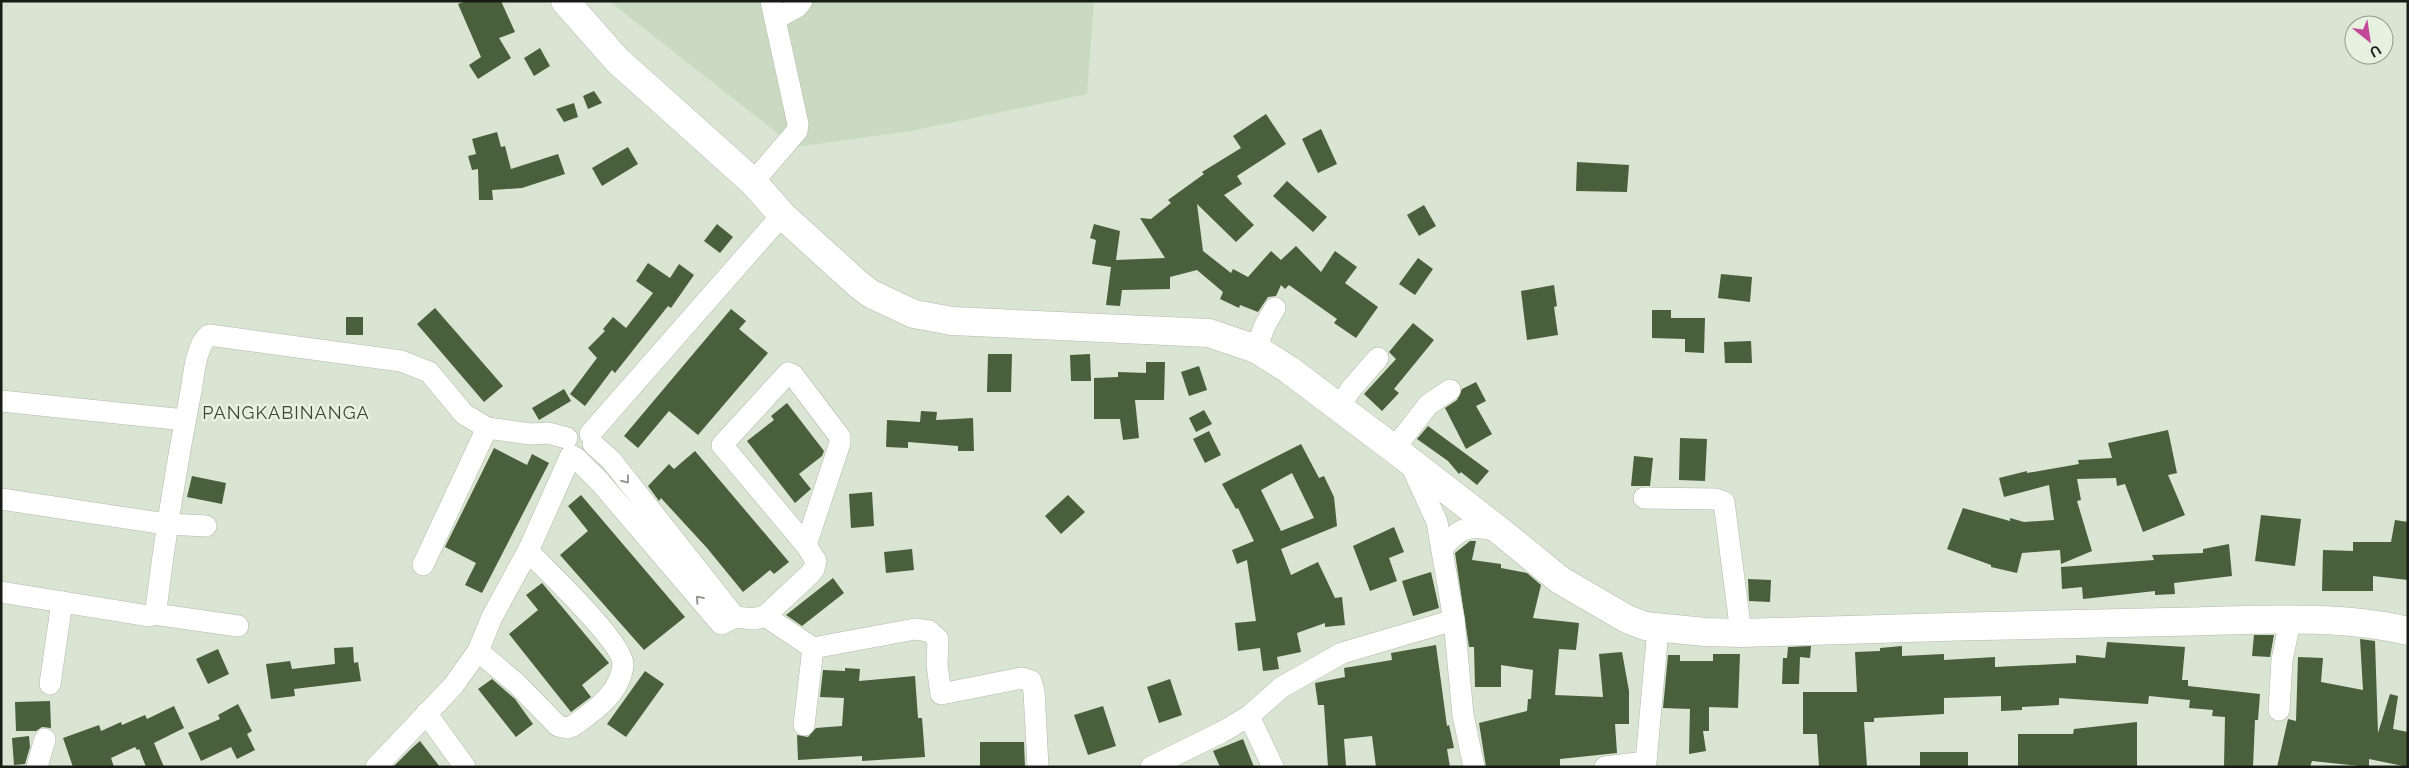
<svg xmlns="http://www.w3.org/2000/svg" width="2409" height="768" viewBox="0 0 2409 768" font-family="Raleway,sans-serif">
<rect width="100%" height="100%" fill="#d9e4d2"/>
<!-- built -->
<path fill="#cad9c1" d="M609,1H1094L1087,94L911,131L795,147Z"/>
<!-- building -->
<g fill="#4a5f3b" fill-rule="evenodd">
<path d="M466,1H501L515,32L499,38L511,58L478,79L469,65L481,57L458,4Z"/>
<path d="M540,48L550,66L534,76L524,58Z"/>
<path d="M594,91L602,103L588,109L583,96Z"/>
<path d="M574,103L578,117L564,122L556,109Z"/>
<path d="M1266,114L1286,144L1237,176L1242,184L1224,195L1254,225L1236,242L1197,204L1203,251L1231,273L1233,269L1248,277L1271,251L1281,260L1296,246L1321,272L1335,251L1357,267L1345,283L1378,307L1356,338L1334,323L1337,319L1289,285L1285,289L1281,285L1276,296L1268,297L1258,312L1240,305L1239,308L1220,299L1223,292L1197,270L1170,277V289L1122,290L1120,306L1106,305L1111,267L1092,264L1096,240L1090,238L1094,224L1120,231L1116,260L1165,258L1140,218L1151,219L1171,203L1168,200L1204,174L1202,172L1241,148L1233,136Z"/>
<path d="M1321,129L1337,164L1318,173L1302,139Z"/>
<path d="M497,132L501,147L505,146L511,169L558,154L565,174L522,188L492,190L493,200H479L478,169L472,170L468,156L476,154L472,139Z"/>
<path d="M628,147L638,164L602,186L592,168Z"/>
<path d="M1577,162L1629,165L1627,192L1576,191Z"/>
<path d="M1287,181L1327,217L1313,232L1273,196Z"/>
<path d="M1424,205L1436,226L1419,236L1407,215Z"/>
<path d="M717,224L733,237L720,253L704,241Z"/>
<path d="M1418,258L1433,269L1415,295L1399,284Z"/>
<path d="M648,263L670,278L679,264L694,275L671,308L668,306L615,373L612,370L585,406L570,394L597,358L588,348L605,331L603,329L613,317L626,328L653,293L636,281Z"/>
<path d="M1721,274L1752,277L1750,302L1718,298Z"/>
<path d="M1554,285L1557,306L1554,307L1558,335L1527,340L1521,291Z"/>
<path d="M435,308L503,386L484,402L417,324Z"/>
<path d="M731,309L746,321L739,329L768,353L698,435L669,411L638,448L624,436Z"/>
<path d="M1652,310H1671V318H1705L1704,353L1685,352V339L1652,338Z"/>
<rect x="346" y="317" width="17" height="18"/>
<path d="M1413,323L1434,340L1394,389L1399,393L1382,411L1364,394L1396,359L1389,352Z"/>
<path d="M1751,341L1752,363H1725L1724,342Z"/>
<path d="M988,354H1012L1011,392H987Z"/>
<path d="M1090,354L1091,381H1071L1070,355Z"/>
<path d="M1146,362H1165L1164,400H1135L1139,438L1123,440L1120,419H1094V378L1118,377V372L1146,373Z"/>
<path d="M1199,366L1207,390L1189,396L1181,372Z"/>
<path d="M1476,382L1486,401L1476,406L1492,434L1466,449L1445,408L1457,400L1462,389Z"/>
<path d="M564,389L571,401L539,420L532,408Z"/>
<path d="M787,403L824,451L822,456L799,474L811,489L795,503L747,441L774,420L771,416Z"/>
<path d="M1204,410L1212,424L1196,432L1189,418Z"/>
<path d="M921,411L937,412L936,420L973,418L974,451H958V446L908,442V448L886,447L887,420L920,422Z"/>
<path d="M1428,426L1489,471L1477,485L1461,472L1459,474L1448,461L1417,439Z"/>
<path d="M2168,430L2177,473L2168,475L2185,515L2143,532L2125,484L2117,486L2116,478L2077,479L2081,500L2077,501L2092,551L2061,564L2060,550L2022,553L2017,573L1991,567V565L1947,549L1963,508L2010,521V518L2024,522L2054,520L2049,485L2004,497L1999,478L2027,471V473L2079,464L2078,460L2112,458L2108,443Z"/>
<path d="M1209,431L1221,455L1205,463L1193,439Z"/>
<path d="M1680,438L1707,439L1705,481L1679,480Z"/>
<path d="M1301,444L1319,478L1324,476L1334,497L1337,526L1281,549L1291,575L1318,562L1335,598L1342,597L1345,625L1325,627V623L1297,633L1301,652L1277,657L1279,669L1263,671L1260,648L1238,651L1235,623L1256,621L1247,560L1237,564L1232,550L1254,541L1238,508L1236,509L1222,484ZM1292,473L1314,518L1281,531L1261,490Z"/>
<path d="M494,448L527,465L532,454L549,463L482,593L465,585L476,563L445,547Z"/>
<path d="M695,451L789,562L774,574L770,570L743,592L707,548L661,498L659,501L648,486L669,464L674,469Z"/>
<path d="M1634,456L1653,458L1650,486H1631Z"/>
<path d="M192,476L226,483L222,504L187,497Z"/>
<path d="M872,492L874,526L851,528L849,494Z"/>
<path d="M581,495L685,617L644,650L560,555L588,531L568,506Z"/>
<path d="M1068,495L1085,512L1061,534L1045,516Z"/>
<path d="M2261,515L2301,519L2295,566L2255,561Z"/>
<path d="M2395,520L2408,522V580L2373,576V591H2322L2323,550L2353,551V542H2391Z"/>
<path d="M1394,527L1404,552L1389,558L1397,581L1370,591L1353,546Z"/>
<path d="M1470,541H1476L1472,560L1501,564V568L1527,573L1541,585L1533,618L1579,623L1576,650L1559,649L1555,695L1603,697L1599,654L1622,652L1629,691V724H1615L1617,753L1560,759V766L1486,767L1479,723L1527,711L1528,699H1531L1533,670L1501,665V687H1475L1474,647H1469L1455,553Z"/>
<path d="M2229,544L2232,576L2174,583L2175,594L2155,595V591L2083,599L2082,587L2062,589L2061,567L2154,560L2152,555L2203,553V549Z"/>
<path d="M912,549L914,570L886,573L884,552Z"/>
<path d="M1431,572L1439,608L1413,616L1402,581Z"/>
<path d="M833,578L844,593L802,626L786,615Z"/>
<path d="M1748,579L1771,580L1770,602L1749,601Z"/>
<path d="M542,583L609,663L582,685L591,697L571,712L509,634L538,610L526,595Z"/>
<path d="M2254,635H2274L2270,657L2252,656Z"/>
<path d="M2360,639L2375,641L2378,733L2390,694L2398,696L2393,729L2408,732V767L2369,759V767L2312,761L2310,767H2277L2288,719L2296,721L2298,657L2323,658L2321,682L2363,690Z"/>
<path d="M2107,642L2185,647L2182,680H2188V686L2260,694L2258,720H2255L2253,767H2224L2225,717L2212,716L2213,710L2189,708L2190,700L2149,696L2148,704L2059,698V705L2022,707V710L2001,711V696L1944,698V714L1874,718V722H1864L1867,767H1819L1817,734H1803V692H1857L1855,652L1880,651V648L1902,646V656L1944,654V660L1995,657V667L2076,663V655L2105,658Z"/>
<path d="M1436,645L1447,726L1449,725L1454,748L1447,749L1450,767H1376L1372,736L1344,739L1346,766L1328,767L1324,705H1318L1315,683L1345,677L1344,668L1392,660L1391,653Z"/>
<path d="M1811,646L1810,658L1800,657L1799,684H1782L1783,658H1787L1788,647Z"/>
<path d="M353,647L354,663L358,662L361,681L294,689L295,696L271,699L266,664L290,661L292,669L335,664L334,648Z"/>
<path d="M218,649L229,674L208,684L196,659Z"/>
<path d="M1713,654H1740L1738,708L1709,707V731H1703L1706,751L1689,754L1690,709L1663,708L1668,655H1680V661H1713Z"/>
<path d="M845,668L860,669L859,681L915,676L918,718H922L925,757L862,761V756L798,760L797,735L808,737L816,728L842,726L844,698L820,697L823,670L845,671Z"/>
<path d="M645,671L664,684L626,737L607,724Z"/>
<path d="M492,679L515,699L533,724L516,737L478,689Z"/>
<path d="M1170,679L1182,715L1159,723L1147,687Z"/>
<path d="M50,701L51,728L42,727L36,731H16L15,702Z"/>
<path d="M238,704L252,731L247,734L255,750L237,759L231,747L201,761L188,733L220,719L218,715Z"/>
<path d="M174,706L184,728L154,743L164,767H146L139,749L137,750L135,747L111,758L114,767H73L63,738L99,725L101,731L121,722L122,725L145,715L147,719Z"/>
<path d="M1103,706L1116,746L1088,755L1074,715Z"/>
<path d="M2137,722V767H2018V734H2073L2074,729Z"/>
<path d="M29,736L30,747L25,764L14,765L12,738Z"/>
<path d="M1243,739L1254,767H1220L1213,751Z"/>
<path d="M420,741L440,767H393L412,748Z"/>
<path d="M980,742H1024L1025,767H980Z"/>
<rect x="1920" y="752" width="48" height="15"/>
</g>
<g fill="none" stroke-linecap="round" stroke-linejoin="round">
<defs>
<g id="minor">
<path d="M775,19L797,7L802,1"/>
<path d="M753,182L797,131L798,124L771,1"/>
<path d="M1256,349L1265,325L1275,308"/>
<path d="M1,401L185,420"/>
<path d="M1339,407L1351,389L1378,358"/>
<path d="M590,434L782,215"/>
<path d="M593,444L611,460L735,617"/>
<path d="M1394,449L1428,405L1450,390"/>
<path d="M576,458L600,482L721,624L735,617L754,619L765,616L809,575L814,569L816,561L806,545L722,445L788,373L793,375L840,437V443L806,545"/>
<path d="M1410,463L1437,522L1454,620L1463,715L1474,767"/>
<path d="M1644,498L1716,499L1724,502L1741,633"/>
<path d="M1,499L166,524L206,526"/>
<path d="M1442,549C1460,525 1472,525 1500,531"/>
<path d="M423,565L487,428"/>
<path d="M1,592L149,616L154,614L156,609C165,537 176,467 190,396C194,379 194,348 209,335L401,361L429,372L464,414L487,428L530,434L548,433L567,438"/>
<path d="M154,614L238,626"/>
<path d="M765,616L813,648L915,629L929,631L938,639L937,665L941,694L1022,678L1031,681L1034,691L1038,767"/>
<path d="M478,651L517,684L558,726L567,728L573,726C594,711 620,694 623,665C624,643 546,570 528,551"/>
<path d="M50,684L62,602"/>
<path d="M2279,710L2282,660L2290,621"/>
<path d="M426,713L465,767"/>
<path d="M1249,716L1273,767"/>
<path d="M804,725L813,648"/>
<path d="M37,767L45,739"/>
<path d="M376,767L453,686L478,651L492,617L528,551L571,455"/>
<path d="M1151,767L1222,732L1249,716L1282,687L1342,653L1454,620"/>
<path d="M1605,767L1646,762L1658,629"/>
</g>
<path id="major" d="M565,1L617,60L753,182L782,215L858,284L871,294L914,314L952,321L1209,333L1256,349L1288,369L1394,449L1500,531L1560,580L1627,619L1645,626L1705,632L1741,633C1883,628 2024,625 2166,622C2244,621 2332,613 2408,631"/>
</defs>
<!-- minor casing -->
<use href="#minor" stroke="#b0bbaa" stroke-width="22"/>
<!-- major casing -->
<use href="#major" stroke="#b0bbaa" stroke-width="29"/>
<!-- minor -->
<use href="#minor" stroke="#fff" stroke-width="21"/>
<!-- major -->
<use href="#major" stroke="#fff" stroke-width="28"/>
</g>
<!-- one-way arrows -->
<defs><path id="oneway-chevron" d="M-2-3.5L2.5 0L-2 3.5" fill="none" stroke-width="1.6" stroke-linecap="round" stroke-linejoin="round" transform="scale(1.25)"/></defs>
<g stroke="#979996">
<use href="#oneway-chevron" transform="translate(626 480) rotate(52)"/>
<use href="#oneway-chevron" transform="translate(699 599) rotate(-132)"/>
</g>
<g text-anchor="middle" stroke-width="5" stroke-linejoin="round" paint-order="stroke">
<!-- quarter labels -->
<g font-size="18" letter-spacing="1" fill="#3d4537" stroke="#e6f1df">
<text x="286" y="419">PANGKABINANGA</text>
</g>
</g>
<!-- border -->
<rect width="2409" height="768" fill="none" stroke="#181c16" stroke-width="5"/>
<!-- north arrow -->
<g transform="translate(2369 40) rotate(150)"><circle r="24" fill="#e6f1df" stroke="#949c8f"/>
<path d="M0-4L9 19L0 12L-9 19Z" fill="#c3489a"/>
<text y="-8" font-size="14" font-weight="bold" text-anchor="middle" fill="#181c16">U</text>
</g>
</svg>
